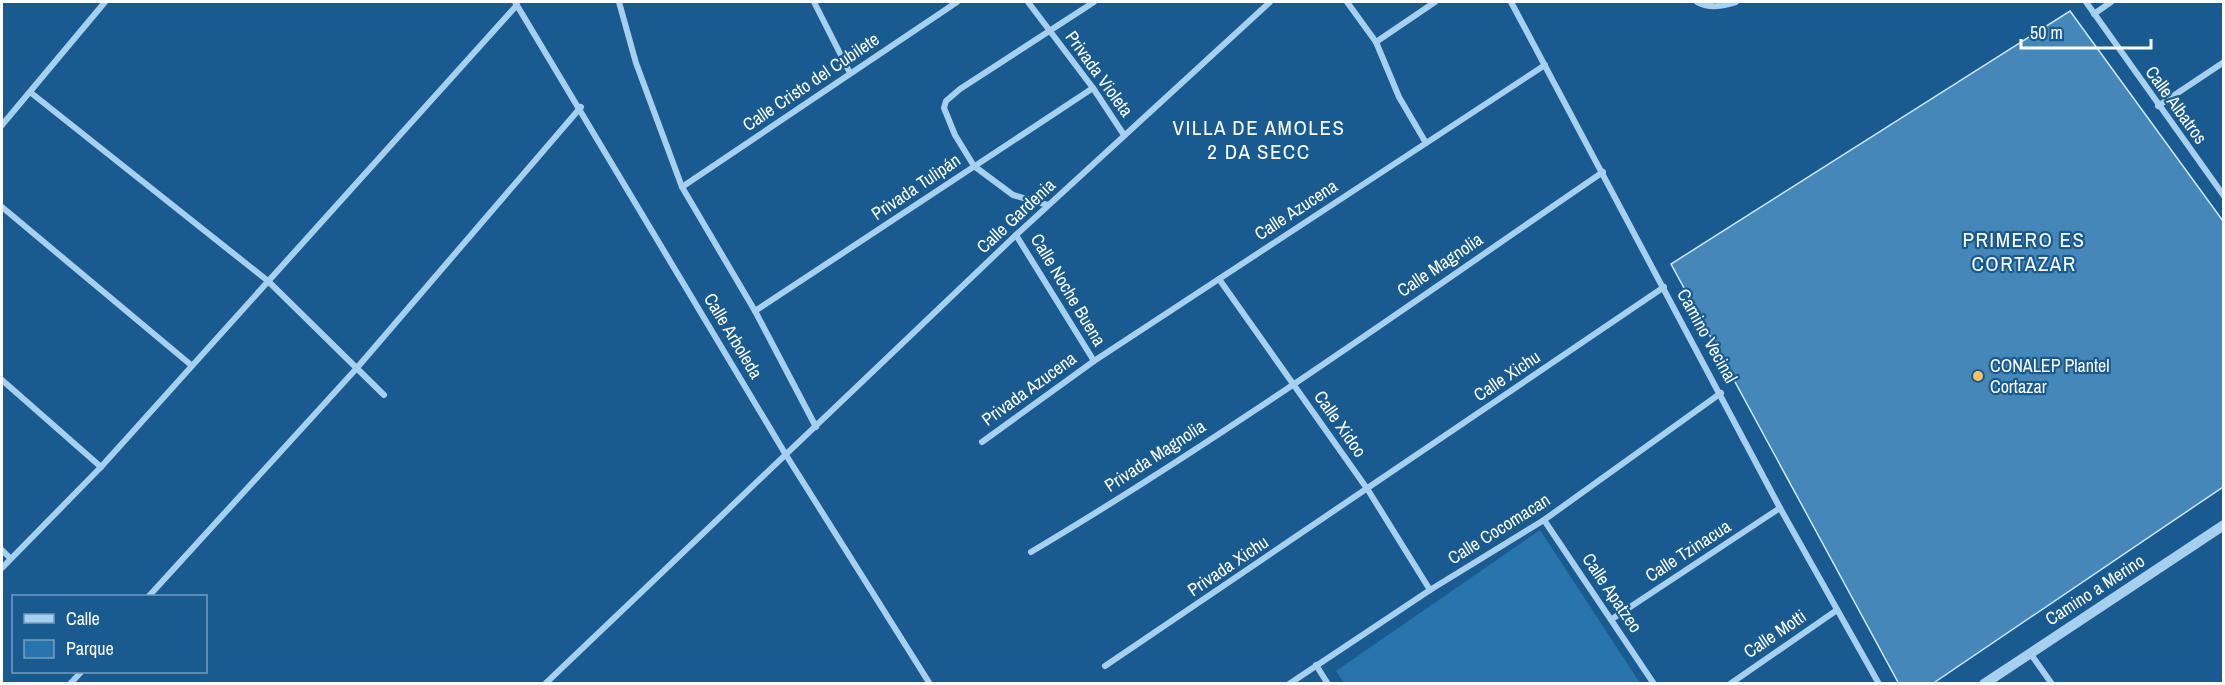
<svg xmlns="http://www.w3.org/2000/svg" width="2225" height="685" viewBox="0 0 2225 685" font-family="'Archivo Narrow',sans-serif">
<rect width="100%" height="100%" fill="#195b90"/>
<!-- green -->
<path fill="#2874ac" d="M1540,530L1640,683H1344L1336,671Z"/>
<!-- building -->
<path fill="#4587b9" stroke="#cde7fb" stroke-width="1.5" d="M2070,11L2223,221V487L1932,684H1899L1671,264Z"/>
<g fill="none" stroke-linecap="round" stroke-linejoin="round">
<!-- minor -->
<g stroke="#a7d0ef" stroke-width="6">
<path d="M515,2L786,455L930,684"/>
<path d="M619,2L636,63L682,187L755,311L816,427"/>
<path d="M814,2L850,73"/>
<path d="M1028,2L1093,88L1124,135"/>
<path d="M1347,2L1376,42L1399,97L1426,143"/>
<path d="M1511,2L1780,508L1879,684"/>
<path d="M1697,2C1711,9 1722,6 1736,2"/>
<path d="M2086,2L2224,196"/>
<path d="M2094,14L2111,2"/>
<path d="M1376,42L1435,2"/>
<path d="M30,92L268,281L384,395"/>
<path d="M2158,106L2224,62"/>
<path d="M2,125L105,2"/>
<path d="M682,187L957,2"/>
<path d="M1048,205L1013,195L974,166L955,135L944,108L946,101L960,89L1094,2"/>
<path d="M2,207L191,365"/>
<path d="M1016,235L1094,361"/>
<path d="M1219,279L1368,490L1430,590"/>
<path d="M755,311L1093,88"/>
<path d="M2,380L101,467"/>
<path d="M982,442L1094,361L1545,65"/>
<path d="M1544,520L1654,684"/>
<path d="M2,550L10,558"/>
<path d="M1031,552C1228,435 1414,301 1603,172"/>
<path d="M2,568L101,467L517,5"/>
<path d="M149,596L356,369L581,107"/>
<path d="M1612,619L1780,508"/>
<path d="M2030,653L2052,684"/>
<path d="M1316,665L1328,684"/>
<path d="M1105,666L1664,287"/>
<path d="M70,684L81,672"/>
<path d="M545,684L1016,235L1270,2"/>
<path d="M1289,684L1430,590L1544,520L1721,393"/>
<path d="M1730,684L1837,610"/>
</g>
<!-- tertiary -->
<path stroke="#a7d0ef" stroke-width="10" d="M1984,684L2224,525"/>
</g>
<!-- markers -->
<circle fill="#ffc065" stroke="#195b90" stroke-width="2" cx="1978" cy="376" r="6"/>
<g text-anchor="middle" stroke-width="4.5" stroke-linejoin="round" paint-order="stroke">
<!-- street labels -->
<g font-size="18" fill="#fff" stroke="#195b90">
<text transform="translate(1099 74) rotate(54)" y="6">Privada Violeta</text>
<text transform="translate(811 82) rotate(-34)" y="6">Calle Cristo del Cubilete</text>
<text transform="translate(2176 105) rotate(54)" y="6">Calle Albatros</text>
<text transform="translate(916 187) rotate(-34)" y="6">Privada Tulipán</text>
<text transform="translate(1296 210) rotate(-33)" y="6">Calle Azucena</text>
<text transform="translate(1016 216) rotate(-43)" y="6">Calle Gardenia</text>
<text transform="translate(1440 265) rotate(-34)" y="6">Calle Magnolia</text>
<text transform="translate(1068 290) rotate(59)" y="6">Calle Noche Buena</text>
<text transform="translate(733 336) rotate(59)" y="6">Calle Arboleda</text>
<text transform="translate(1707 336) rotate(61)" y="6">Camino Vecinal</text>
<text transform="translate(1507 376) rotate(-34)" y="6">Calle Xichu</text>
<text transform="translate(1029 389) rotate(-36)" y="6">Privada Azucena</text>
<text transform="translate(1340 424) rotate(55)" y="6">Calle Xidoo</text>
<text transform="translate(1155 456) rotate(-33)" y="6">Privada Magnolia</text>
<text transform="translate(1499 529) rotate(-32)" y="6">Calle Cocomacan</text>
<text transform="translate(1688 551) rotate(-33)" y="6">Calle Tzinacua</text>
<text transform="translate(1228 566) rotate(-34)" y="6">Privada Xichu</text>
<text transform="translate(2095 590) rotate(-33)" y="6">Camino a Merino</text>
<text transform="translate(1612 593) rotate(56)" y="6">Calle Apatzeo</text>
<text transform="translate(1775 634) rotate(-34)" y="6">Calle Motti</text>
</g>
<!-- poi labels -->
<g font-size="18" fill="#fff" stroke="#195b90" text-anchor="start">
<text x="1990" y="372">CONALEP Plantel<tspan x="1990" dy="21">Cortazar</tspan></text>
</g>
<!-- quarter labels -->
<g font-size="21" letter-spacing="1.5" fill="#fff" stroke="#195b90">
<text x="1259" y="135">VILLA DE AMOLES<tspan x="1259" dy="24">2 DA SECC</tspan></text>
<text x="2024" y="247">PRIMERO ES<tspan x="2024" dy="24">CORTAZAR</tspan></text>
</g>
</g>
<!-- border -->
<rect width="2225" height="685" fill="none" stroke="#ffffff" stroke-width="6"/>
<!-- legend -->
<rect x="12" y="595" width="195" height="78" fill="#195b90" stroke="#759dbc" stroke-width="1.5"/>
<rect x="24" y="614" width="30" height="9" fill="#a7d0ef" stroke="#759dbc" stroke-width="1.5"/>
<text x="66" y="625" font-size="18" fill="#ffffff">Calle</text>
<rect x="24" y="640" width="30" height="18" fill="#2874ac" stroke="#759dbc" stroke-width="1.5"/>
<text x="66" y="655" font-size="18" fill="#ffffff">Parque</text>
<!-- scale -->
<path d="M2021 39v9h130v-9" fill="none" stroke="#ffffff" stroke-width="3"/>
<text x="2030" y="39" font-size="18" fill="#ffffff" stroke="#195b90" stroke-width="4.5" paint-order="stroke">50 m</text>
</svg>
